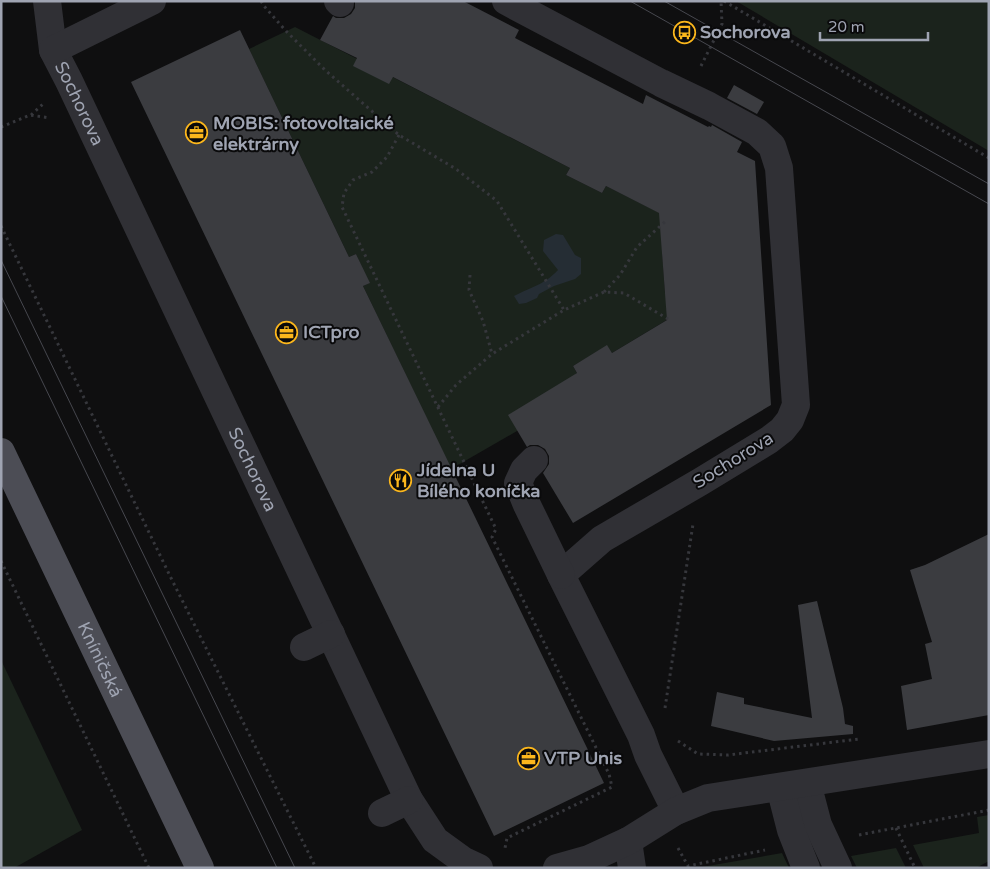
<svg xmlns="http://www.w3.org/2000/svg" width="990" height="869" viewBox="0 0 990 869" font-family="'Varela Round',sans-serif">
<rect width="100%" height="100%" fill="#0f0f10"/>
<!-- green -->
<g fill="#1b231c">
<path d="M736,1H989V151Z"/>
<path d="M295,27L570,168L566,175L602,193L606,186L664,215L662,251L665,293L675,315L612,353L607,346L573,366L577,373L517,431L451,469L363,286L369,283L356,254L349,257L249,49Z"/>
<path d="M1,660L82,830L14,868H1Z"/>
<path d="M989,815V861L976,868H924L913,845L979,833L977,817Z"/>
<path d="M896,848L906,868H857L851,856Z"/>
<path d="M782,853L789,868H702V867Z"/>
</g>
<!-- water -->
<path fill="#252d34" d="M556,234L563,235L575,255L581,258V274L575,279L554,286L539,294L537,298L526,303L519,304L514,296C531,287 544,285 558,270L543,251L544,240Z"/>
<!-- building -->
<g fill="#3b3c40">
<path d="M355,1H463L519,30L515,38L643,104L646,95L708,127L709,126L711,127L712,125L742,142L737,152L755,161L771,405L573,523L543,473L549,464V456L545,449L538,445H530L527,447L508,415L577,373L573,366L607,345L612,353L667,320L659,213L606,186L602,193L566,175L570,168L393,77L389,84L353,66L357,58L320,40L333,16L336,18H344L351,14L355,8Z"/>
<path d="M240,30L349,257L356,254L370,283L363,286L604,783L494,836L131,82Z"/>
<path d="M734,85L764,102L757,114L727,98Z"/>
<path d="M989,534V715L907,730L901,686L932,679L925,644L932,642L910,570L925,565Z"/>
<path d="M817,601L843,708L845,724L853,726V734L774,741L711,726L717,692L744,698V704L812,718L798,605Z"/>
</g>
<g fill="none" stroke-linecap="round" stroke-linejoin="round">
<!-- path -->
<g stroke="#36373c" stroke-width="3" stroke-dasharray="2.5 4" stroke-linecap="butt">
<path d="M261,1L264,6L286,31L325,70L399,135L456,169L497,201L564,310"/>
<path d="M724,1L989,158"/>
<path d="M701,66L722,24L721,1"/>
<path d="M31,115L43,104"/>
<path d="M1,127L30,115L50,118"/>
<path d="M399,135L387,157L372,172L353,180L344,193L342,207L496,529L492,537L609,774L612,787L507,838L505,848"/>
<path d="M1,226L171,578L316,868"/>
<path d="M470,275L469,290L483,321L492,354"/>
<path d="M604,292L620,275L637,247L667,220"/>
<path d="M438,407L456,385L492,354L564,310L604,292L624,293L668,319"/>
<path d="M1,561L149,868"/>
<path d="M665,708L693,524"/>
<path d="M678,741L698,754L728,755L859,739"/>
<path d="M896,828L915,868"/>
<path d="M859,835L989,810"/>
<path d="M678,848L688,866L765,850"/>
</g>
<!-- minor -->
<g stroke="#303035" stroke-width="28">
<path id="s1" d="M47,1L53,50L69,81L409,800L435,840L464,861L479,868"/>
<path d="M338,1L340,3"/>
<path d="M506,1L661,83L709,106L757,132L772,146L779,168L796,405L790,420L782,430L769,440L700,482L602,539L561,575L641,735L648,755L676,811"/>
<path d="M53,50L152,1"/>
<path d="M534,460L524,470L518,483L527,505L561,575"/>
<path d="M304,647L331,634"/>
<path d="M807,783L818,825L838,868"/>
<path d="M780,787L791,830L806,868"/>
<path d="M382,813L409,800"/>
<path d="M628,841L632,868"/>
<path d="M557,868L589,859L628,841L676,811L708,798L989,754"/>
</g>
<!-- major -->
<path stroke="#4c4d55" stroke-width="28" id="s2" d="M1,452L200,868"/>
<!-- tram -->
<g stroke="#47484f" stroke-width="1">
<path d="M630,1L989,204"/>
<path d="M664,1L989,184"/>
<path d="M1,260L295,868"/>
<path d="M1,296L277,868"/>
</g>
</g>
<!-- icons -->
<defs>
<symbol id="bus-ring" viewBox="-11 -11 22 22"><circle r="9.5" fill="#0a0a0b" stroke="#fcb71c" stroke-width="1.5"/><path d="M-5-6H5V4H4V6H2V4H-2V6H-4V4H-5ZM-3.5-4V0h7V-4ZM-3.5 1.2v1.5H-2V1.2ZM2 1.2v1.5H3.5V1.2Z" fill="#fcb71c"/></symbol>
<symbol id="office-ring" viewBox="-11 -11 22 22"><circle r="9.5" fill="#0a0a0b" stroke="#fcb71c" stroke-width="1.5"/><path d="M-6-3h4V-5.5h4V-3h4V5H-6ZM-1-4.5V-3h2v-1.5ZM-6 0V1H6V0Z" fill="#fcb71c"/></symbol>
<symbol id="restaurant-ring" viewBox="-11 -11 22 22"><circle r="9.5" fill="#0a0a0b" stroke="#fcb71c" stroke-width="1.5"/><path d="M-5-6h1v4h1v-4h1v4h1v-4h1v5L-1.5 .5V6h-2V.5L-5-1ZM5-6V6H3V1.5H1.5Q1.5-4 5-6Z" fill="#fcb71c"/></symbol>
</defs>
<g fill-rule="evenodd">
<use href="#bus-ring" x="672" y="20" width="25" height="25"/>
<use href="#office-ring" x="184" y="120" width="25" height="25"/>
<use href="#office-ring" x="274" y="320" width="25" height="25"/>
<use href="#restaurant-ring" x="388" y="468" width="25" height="25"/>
<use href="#office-ring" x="516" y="746" width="25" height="25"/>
</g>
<g text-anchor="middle" stroke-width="4" stroke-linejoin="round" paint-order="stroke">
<!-- poi labels -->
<g font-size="18" font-weight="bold" fill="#9fa4b2" stroke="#0a0a0b" text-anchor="start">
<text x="700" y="38">Sochorova</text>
<text x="213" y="129">MOBIS: fotovoltaické<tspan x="213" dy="21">elektrárny</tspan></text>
<text x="303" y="338">ICTpro</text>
<text x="417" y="476">Jídelna U<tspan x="417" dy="21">Bílého koníčka</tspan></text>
<text x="544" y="764">VTP Unis</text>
</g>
<!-- street labels -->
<g font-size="18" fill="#9fa4b2" stroke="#0a0a0b">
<text dy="6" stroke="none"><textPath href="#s1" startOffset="109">Sochorova</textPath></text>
<text transform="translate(733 460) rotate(-32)" y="6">Sochorova</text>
<text dy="6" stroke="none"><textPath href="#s1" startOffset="514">Sochorova</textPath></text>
<text dy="6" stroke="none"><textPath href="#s2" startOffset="230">Kníničská</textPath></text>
</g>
</g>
<!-- border -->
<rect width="990" height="869" fill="none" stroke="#9fa4b2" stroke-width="5"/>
<!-- scale -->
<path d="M820 32v8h108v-8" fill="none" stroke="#9fa4b2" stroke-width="2.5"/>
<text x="828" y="32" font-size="15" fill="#9fa4b2" stroke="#0a0a0b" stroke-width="4" paint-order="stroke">20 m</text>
</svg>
